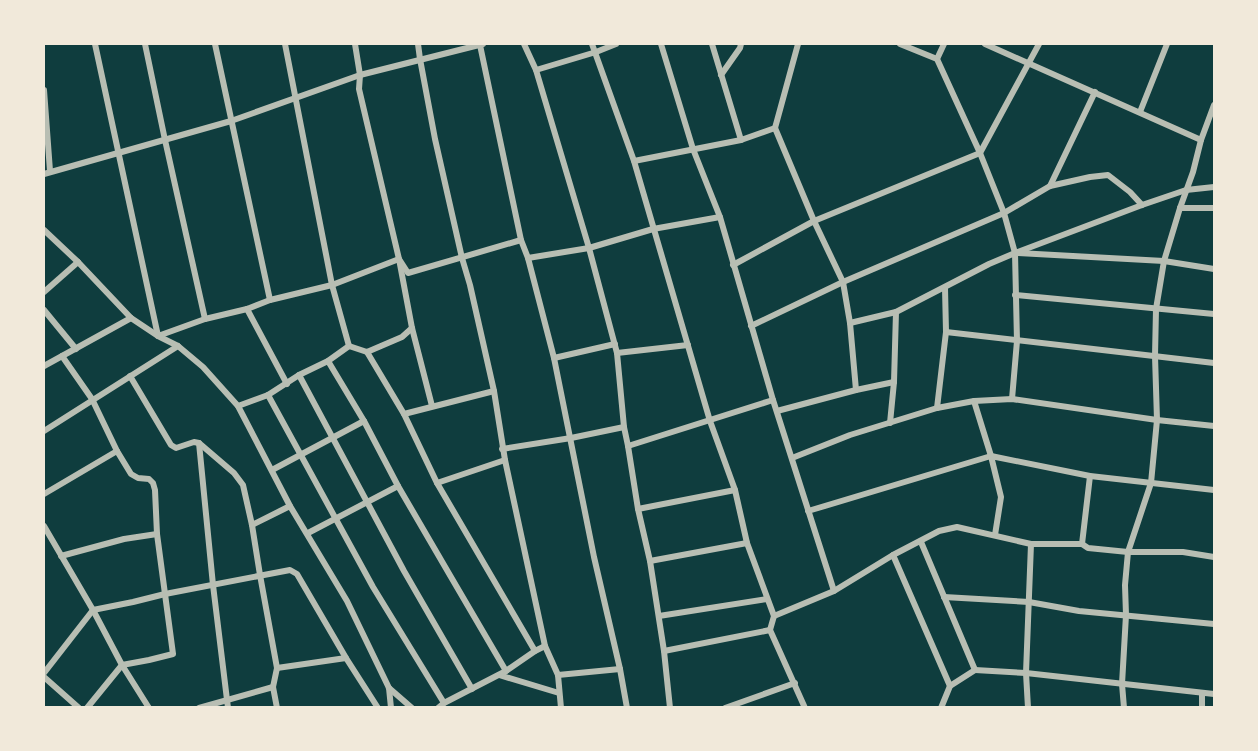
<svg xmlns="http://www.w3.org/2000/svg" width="1258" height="751" viewBox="0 0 1258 751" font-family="'Varela Round',sans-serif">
<rect width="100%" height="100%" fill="#0f3d3e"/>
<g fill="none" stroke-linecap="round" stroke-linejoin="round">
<!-- minor -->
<g stroke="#b8beb3" stroke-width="6">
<path d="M95,44L158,336L205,319L247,309L270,300L332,285L399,259L408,273L521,240"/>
<path d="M145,44L165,140L205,319"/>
<path d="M215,44L270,300"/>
<path d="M285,44L332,285L349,346"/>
<path d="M355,44L360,75L359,89L399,259L412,328L432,406"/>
<path d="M418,44L420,59L435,139L462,258L470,285L494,391L505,460L545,646L558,675L561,708"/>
<path d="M524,44L536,70L589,248L617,353L624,427L628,446L638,509L650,561L664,651L670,708"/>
<path d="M592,44L634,161L710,421L735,490L747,543L774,616L770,630L805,708"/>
<path d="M661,44L693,149L720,217L773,400L834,591"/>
<path d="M712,44L741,140"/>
<path d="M900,44L937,59L980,153L1004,213L1015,253L1017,341L1012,399"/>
<path d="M985,44L1201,140"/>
<path d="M480,45L521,240L528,258L554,358L594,557L620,669L627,708"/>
<path d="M937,59L944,44"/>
<path d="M536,70L596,52L616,44"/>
<path d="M721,75L740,48L741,44"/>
<path d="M44,90L50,171"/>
<path d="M1140,112L1167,44"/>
<path d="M775,128L814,221L843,282L850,323L856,390L777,411"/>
<path d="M775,128L798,44"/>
<path d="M634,161L741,140L775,128"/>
<path d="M44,174L231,121L360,75L483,44"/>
<path d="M1050,186L1095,92"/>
<path d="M1180,208H1214"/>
<path d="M44,230L78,262L131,318L158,336L178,346L203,367L238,406L290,506L347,601L389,688L391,708"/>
<path d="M1018,253L1164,261L1214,269"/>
<path d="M528,258L589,248L653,229L720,217"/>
<path d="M733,265L814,221L980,153L1039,44"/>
<path d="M44,292L78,262"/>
<path d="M1015,295L1214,314"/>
<path d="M247,309L287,384"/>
<path d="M44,310L76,349"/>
<path d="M850,323L896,312L989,264L1015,253L1142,205L1186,190L1214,187"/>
<path d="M751,326L843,282L1004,213L1050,186L1090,177L1108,175L1130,192L1142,205"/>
<path d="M946,332L1214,363"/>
<path d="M367,352L404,414L494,391"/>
<path d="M617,353L688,345"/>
<path d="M62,356L92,399L117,451L131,474L138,478L149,479L153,483L155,490L157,534L173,654L149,660L122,665L87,708"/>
<path d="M554,358L615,344"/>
<path d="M328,361L364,421L398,486L451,577L506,671"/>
<path d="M44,366L131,318"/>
<path d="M299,375L404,571L472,689"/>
<path d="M130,376L171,445L176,448L194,442L199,443L234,473L243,485L252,525L260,575L277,668L273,687L277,708"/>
<path d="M856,390L894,382"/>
<path d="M268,395L373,587L444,703"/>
<path d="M974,401L991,456L1001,497L995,535"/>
<path d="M238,406L268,395L299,375L328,361L349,346L367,352L402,337L412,328"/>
<path d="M937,408L946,332L945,288"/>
<path d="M404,414L437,483L535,651"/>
<path d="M890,423L894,382L896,312"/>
<path d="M44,431L178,346"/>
<path d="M199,443L213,585L228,708"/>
<path d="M628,446L773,400"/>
<path d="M502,449L571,438L624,427"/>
<path d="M792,458L850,435L937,408L974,401L1012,399L1157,420L1214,426"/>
<path d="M272,470L364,421"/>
<path d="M437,483L505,460"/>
<path d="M44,494L117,451"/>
<path d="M638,509L735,490"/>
<path d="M808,511L991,456L1090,476L1214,490"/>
<path d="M252,525L290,506"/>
<path d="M44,526L93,610L122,665L149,708"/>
<path d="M308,533L398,486"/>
<path d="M921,542L975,670"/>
<path d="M1082,544L1090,476"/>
<path d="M893,555L950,686"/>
<path d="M61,556L124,539L157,534"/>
<path d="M650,561L747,543"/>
<path d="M944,597L1029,602L1079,611L1214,624"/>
<path d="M659,616L767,599"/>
<path d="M774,616L834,591L893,555L939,531L957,527L1031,544H1082L1088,548L1128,552H1183L1214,557"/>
<path d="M664,651L770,630"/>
<path d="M277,668L346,658"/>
<path d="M975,670L1026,673L1214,694"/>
<path d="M44,673L93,610L133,602L165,594L290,570L297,574L346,658L378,708"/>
<path d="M499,675L559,693"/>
<path d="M558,675L620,669"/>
<path d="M44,677L79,708"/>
<path d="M389,688L412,708"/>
<path d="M199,708L273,687"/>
<path d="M438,708L444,703L506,671L535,651L545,646"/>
<path d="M725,708L795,683"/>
<path d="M941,708L950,686L975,670"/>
<path d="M1028,708L1026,673L1031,544"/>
<path d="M1124,708L1122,684L1126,615L1125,585L1128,552L1151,483L1157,420L1155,356L1156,309L1164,261L1180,208L1193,172L1201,140L1214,105"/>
<path d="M1202,708V693"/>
</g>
</g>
<!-- border -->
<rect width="1258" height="751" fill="none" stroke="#f1e9da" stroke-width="90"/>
</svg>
